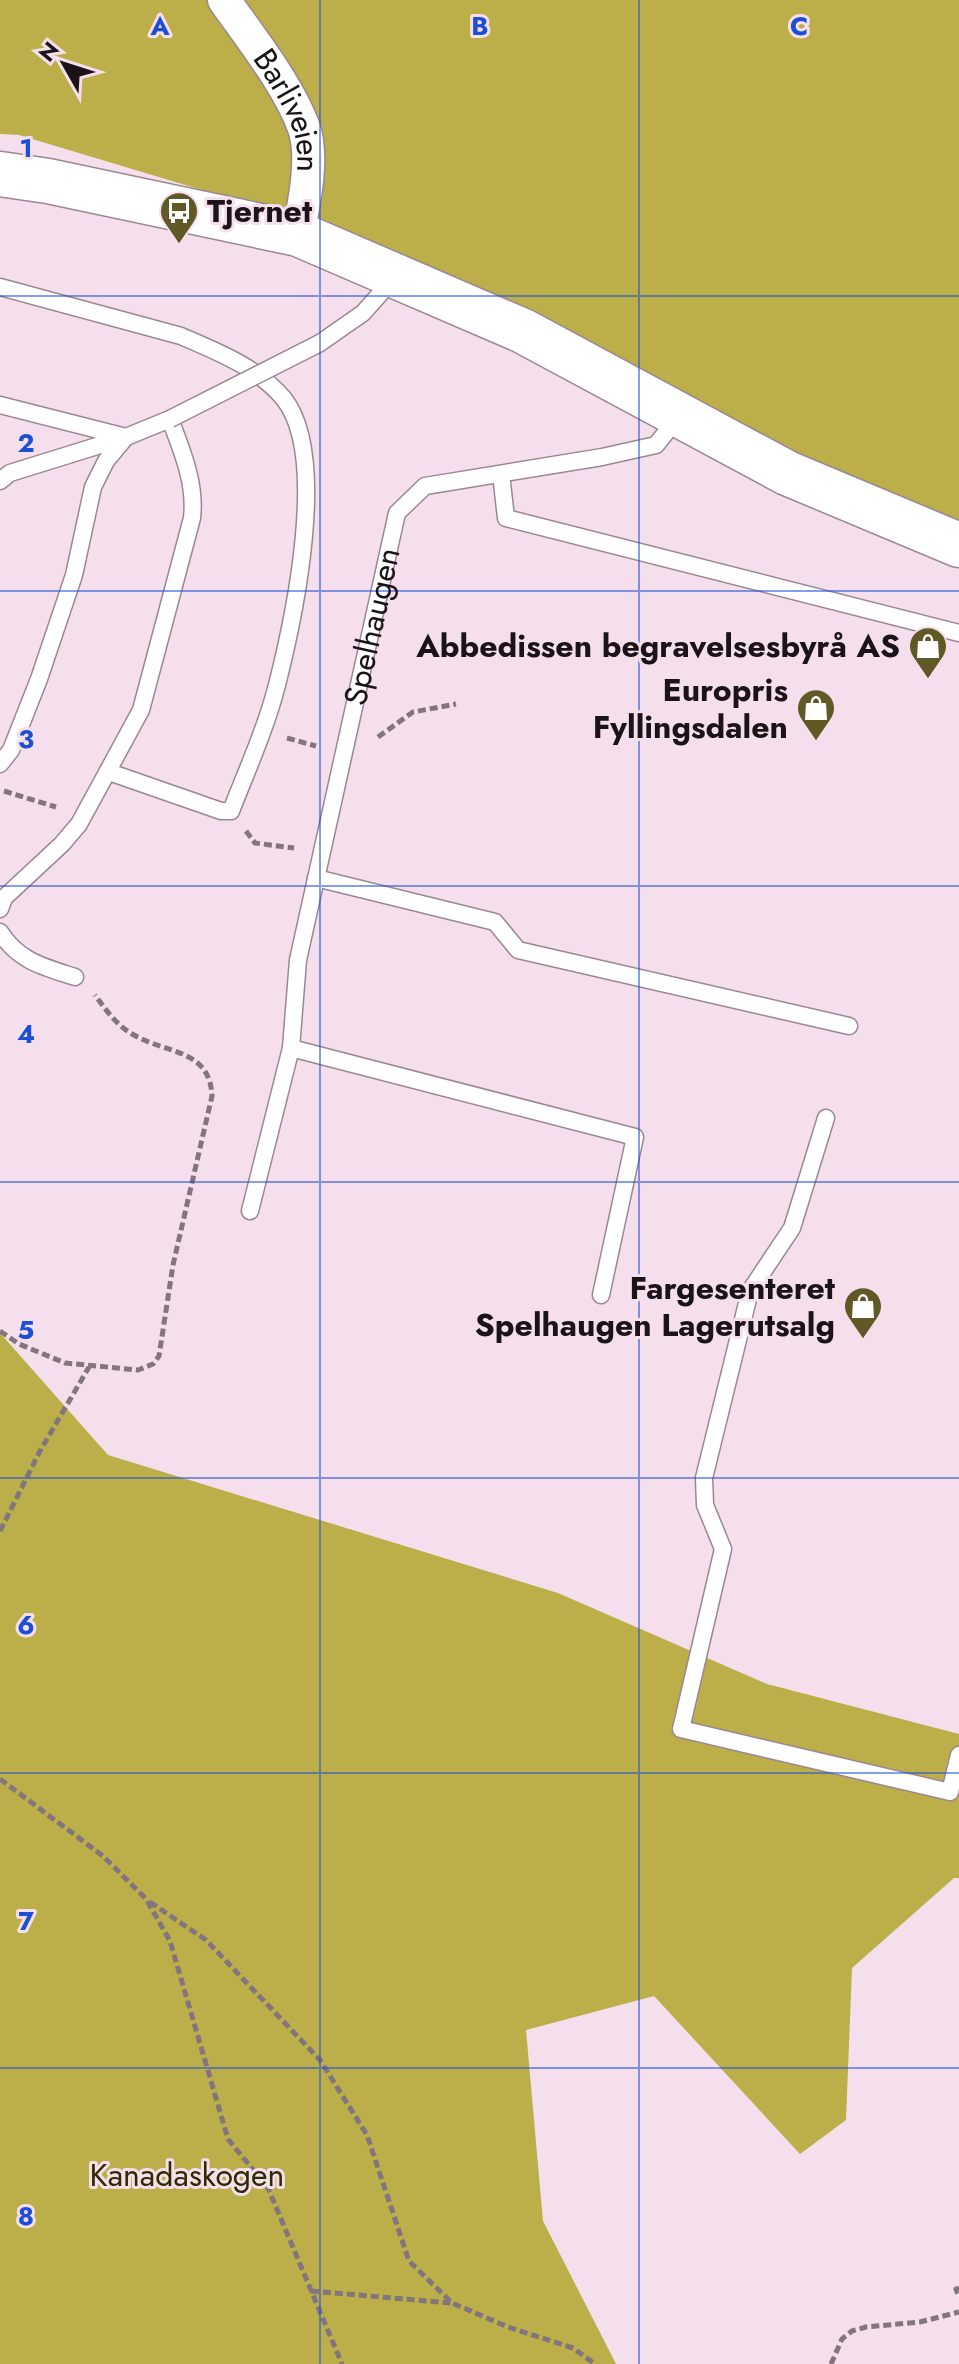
<svg xmlns="http://www.w3.org/2000/svg" width="959" height="2364" viewBox="0 0 959 2364" font-family="Jost,sans-serif">
<rect width="100%" height="100%" fill="#f5dfec"/>
<!-- forest -->
<g fill="#bcae49">
<path d="M0,0H959V532L355,236L19,135L0,134Z"/>
<path d="M0,1333L108,1455L558,1593L767,1684L959,1734V1878H954L852,1968L846,2120L800,2154L654,1996L526,2030L543,2221L616,2364H0Z"/>
</g>
<g fill="none" stroke-linecap="round" stroke-linejoin="round">
<defs>
<g id="service">
<path d="M0,287L181,336C216,351 259,368 284,399C329,456 294,618 277,685C266,728 247,770 231,811H221L109,772"/>
<path d="M320,343L363,313L395,277"/>
<path d="M0,405L126,437L106,461L93,487L74,575L39,679L11,750L0,764"/>
<path d="M501,474L506,518L959,633"/>
<path d="M0,481L10,473L126,437L170,419C182,451 196,483 192,518L141,710L79,824L62,844L4,898L0,909"/>
<path d="M316,878L495,922L518,950L849,1026"/>
<path d="M0,932C18,961 44,967 75,977"/>
<path d="M291,1048L635,1137L601,1295"/>
<path d="M826,1118L792,1228L750,1291L704,1478L705,1505L723,1549L681,1729L950,1792L959,1755"/>
<path id="s1" d="M250,1211L291,1048L298,960L397,513L425,486L602,457L656,445L679,416"/>
</g>
<g id="minor">
<path id="s2" d="M224,0C250,37 289,86 304,128C314,158 304,204 298,234"/>
</g>
<path id="secondary" d="M0,174L48,181L298,234L523,331L787,473L959,545"/>
</defs>
<!-- service casing -->
<use href="#service" stroke="#9b8793" stroke-width="19"/>
<!-- minor casing -->
<use href="#minor" stroke="#9b8793" stroke-width="35"/>
<!-- secondary casing -->
<use href="#secondary" stroke="#9b8793" stroke-width="47"/>
<!-- path -->
<g stroke="#83757d" stroke-width="5" stroke-dasharray="8 4" stroke-linecap="butt">
<path d="M378,737L413,712L456,704"/>
<path d="M287,738L316,746"/>
<path d="M4,791L56,807"/>
<path d="M246,831L255,843L294,848"/>
<path d="M0,1331L19,1344L65,1363L138,1370L153,1364L159,1356L173,1265L212,1096C210,1049 167,1054 134,1035C117,1026 106,1010 95,995"/>
<path d="M0,1531L40,1451L89,1367"/>
<path d="M0,1779L103,1856L146,1899L170,1941L228,2139L268,2188L342,2364"/>
<path d="M150,1902L206,1940L320,2060L367,2135L409,2261L452,2303L508,2327L573,2348L595,2364"/>
<path d="M959,2288L956,2289L959,2297"/>
<path d="M311,2291L451,2303"/>
<path d="M831,2364L842,2339L852,2331L866,2327L920,2322L959,2312"/>
</g>
<!-- service -->
<use href="#service" stroke="#fff" stroke-width="16"/>
<!-- minor -->
<use href="#minor" stroke="#fff" stroke-width="32"/>
<!-- secondary -->
<use href="#secondary" stroke="#fff" stroke-width="44"/>
<defs>
<path id="service-bridge" d="M170,419L320,343"/>
</defs>
<!-- service-bridge casing -->
<use href="#service-bridge" stroke="#9b8793" stroke-width="19" stroke-linecap="butt"/>
<!-- service-bridge -->
<use href="#service-bridge" stroke="#fff" stroke-width="16"/>
</g>
<!-- grid -->
<path fill="none" stroke="#1d4ed8" stroke-width="2" stroke-opacity="0.55" d="M320,0V2364M639,0V2364M0,296H959M0,591H959M0,886H959M0,1182H959M0,1478H959M0,1773H959M0,2068H959"/>
<!-- icons -->
<defs>
<symbol id="bus-pin" viewBox="-11 -11 22 30"><path d="M0 17L-7.5 6A9.5 9.5 0 1 1 7.5 6Z" fill="#605926" stroke="#f5dfec"/><path d="M-5-6H5V4H4V6H2V4H-2V6H-4V4H-5ZM-3.5-4V0h7V-4ZM-3.5 1.2v1.5H-2V1.2ZM2 1.2v1.5H3.5V1.2Z" fill="#fff"/></symbol>
<symbol id="shop-pin" viewBox="-11 -11 22 30"><path d="M0 17L-7.5 6A9.5 9.5 0 1 1 7.5 6Z" fill="#605926" stroke="#f5dfec"/><path d="M-5-2.5h2.3a2.7 3.5 0 0 1 5.4 0H5L5.5 6h-11ZM-1.5-2.5h3a1.5 2.3 0 0 0-3 0Z" fill="#fff"/></symbol>
</defs>
<g fill-rule="evenodd">
<use href="#bus-pin" x="157" y="189" width="44" height="60"/>
<use href="#shop-pin" x="906" y="624" width="44" height="60"/>
<use href="#shop-pin" x="794" y="686" width="44" height="60"/>
<use href="#shop-pin" x="841" y="1284" width="44" height="60"/>
</g>
<g text-anchor="middle" stroke-width="6" stroke-linejoin="round" paint-order="stroke">
<!-- street labels -->
<g font-size="32" fill="#1a1317" stroke="#f5dfec">
<text dy="11" stroke="none"><textPath href="#s2" startOffset="130">Barliveien</textPath></text>
<text dy="11" stroke="none"><textPath href="#s1" startOffset="598">Spelhaugen</textPath></text>
</g>
<!-- poi labels -->
<g font-size="32" font-weight="bold" fill="#1a1317" stroke="#f5dfec" text-anchor="end">
<text x="207" y="222" text-anchor="start">Tjernet</text>
<text x="900" y="657">Abbedissen begravelsesbyrå AS</text>
<text x="788" y="701">Europris<tspan x="788" dy="37">Fyllingsdalen</tspan></text>
<text x="835" y="1299">Fargesenteret<tspan x="835" dy="37">Spelhaugen Lagerutsalg</tspan></text>
</g>
<!-- park labels -->
<g font-size="32" fill="#302a00" stroke="#f5dfec">
<text x="187" y="2186">Kanadaskogen</text>
</g>
</g>
<g font-size="26" text-anchor="middle" font-weight="bold" fill="#1d4ed8" stroke="#f5dfec" stroke-width="6" stroke-linejoin="round" paint-order="stroke">
<text x="160" y="35">A</text>
<text x="480" y="35">B</text>
<text x="799" y="35">C</text>
<text x="26" y="157">1</text>
<text x="26" y="452">2</text>
<text x="26" y="748">3</text>
<text x="26" y="1043">4</text>
<text x="26" y="1339">5</text>
<text x="26" y="1634">6</text>
<text x="26" y="1930">7</text>
<text x="26" y="2225">8</text>
</g>
<!-- north arrow -->
<g transform="translate(64 64) rotate(309)" stroke="#f5dfec" stroke-width="6" paint-order="stroke">
<path d="M0-6L14 30L0 20L-14 30Z" fill="#1a1317"/>
<text y="-12" font-size="22" font-weight="bold" text-anchor="middle" fill="#1a1317">N</text>
</g>
</svg>
